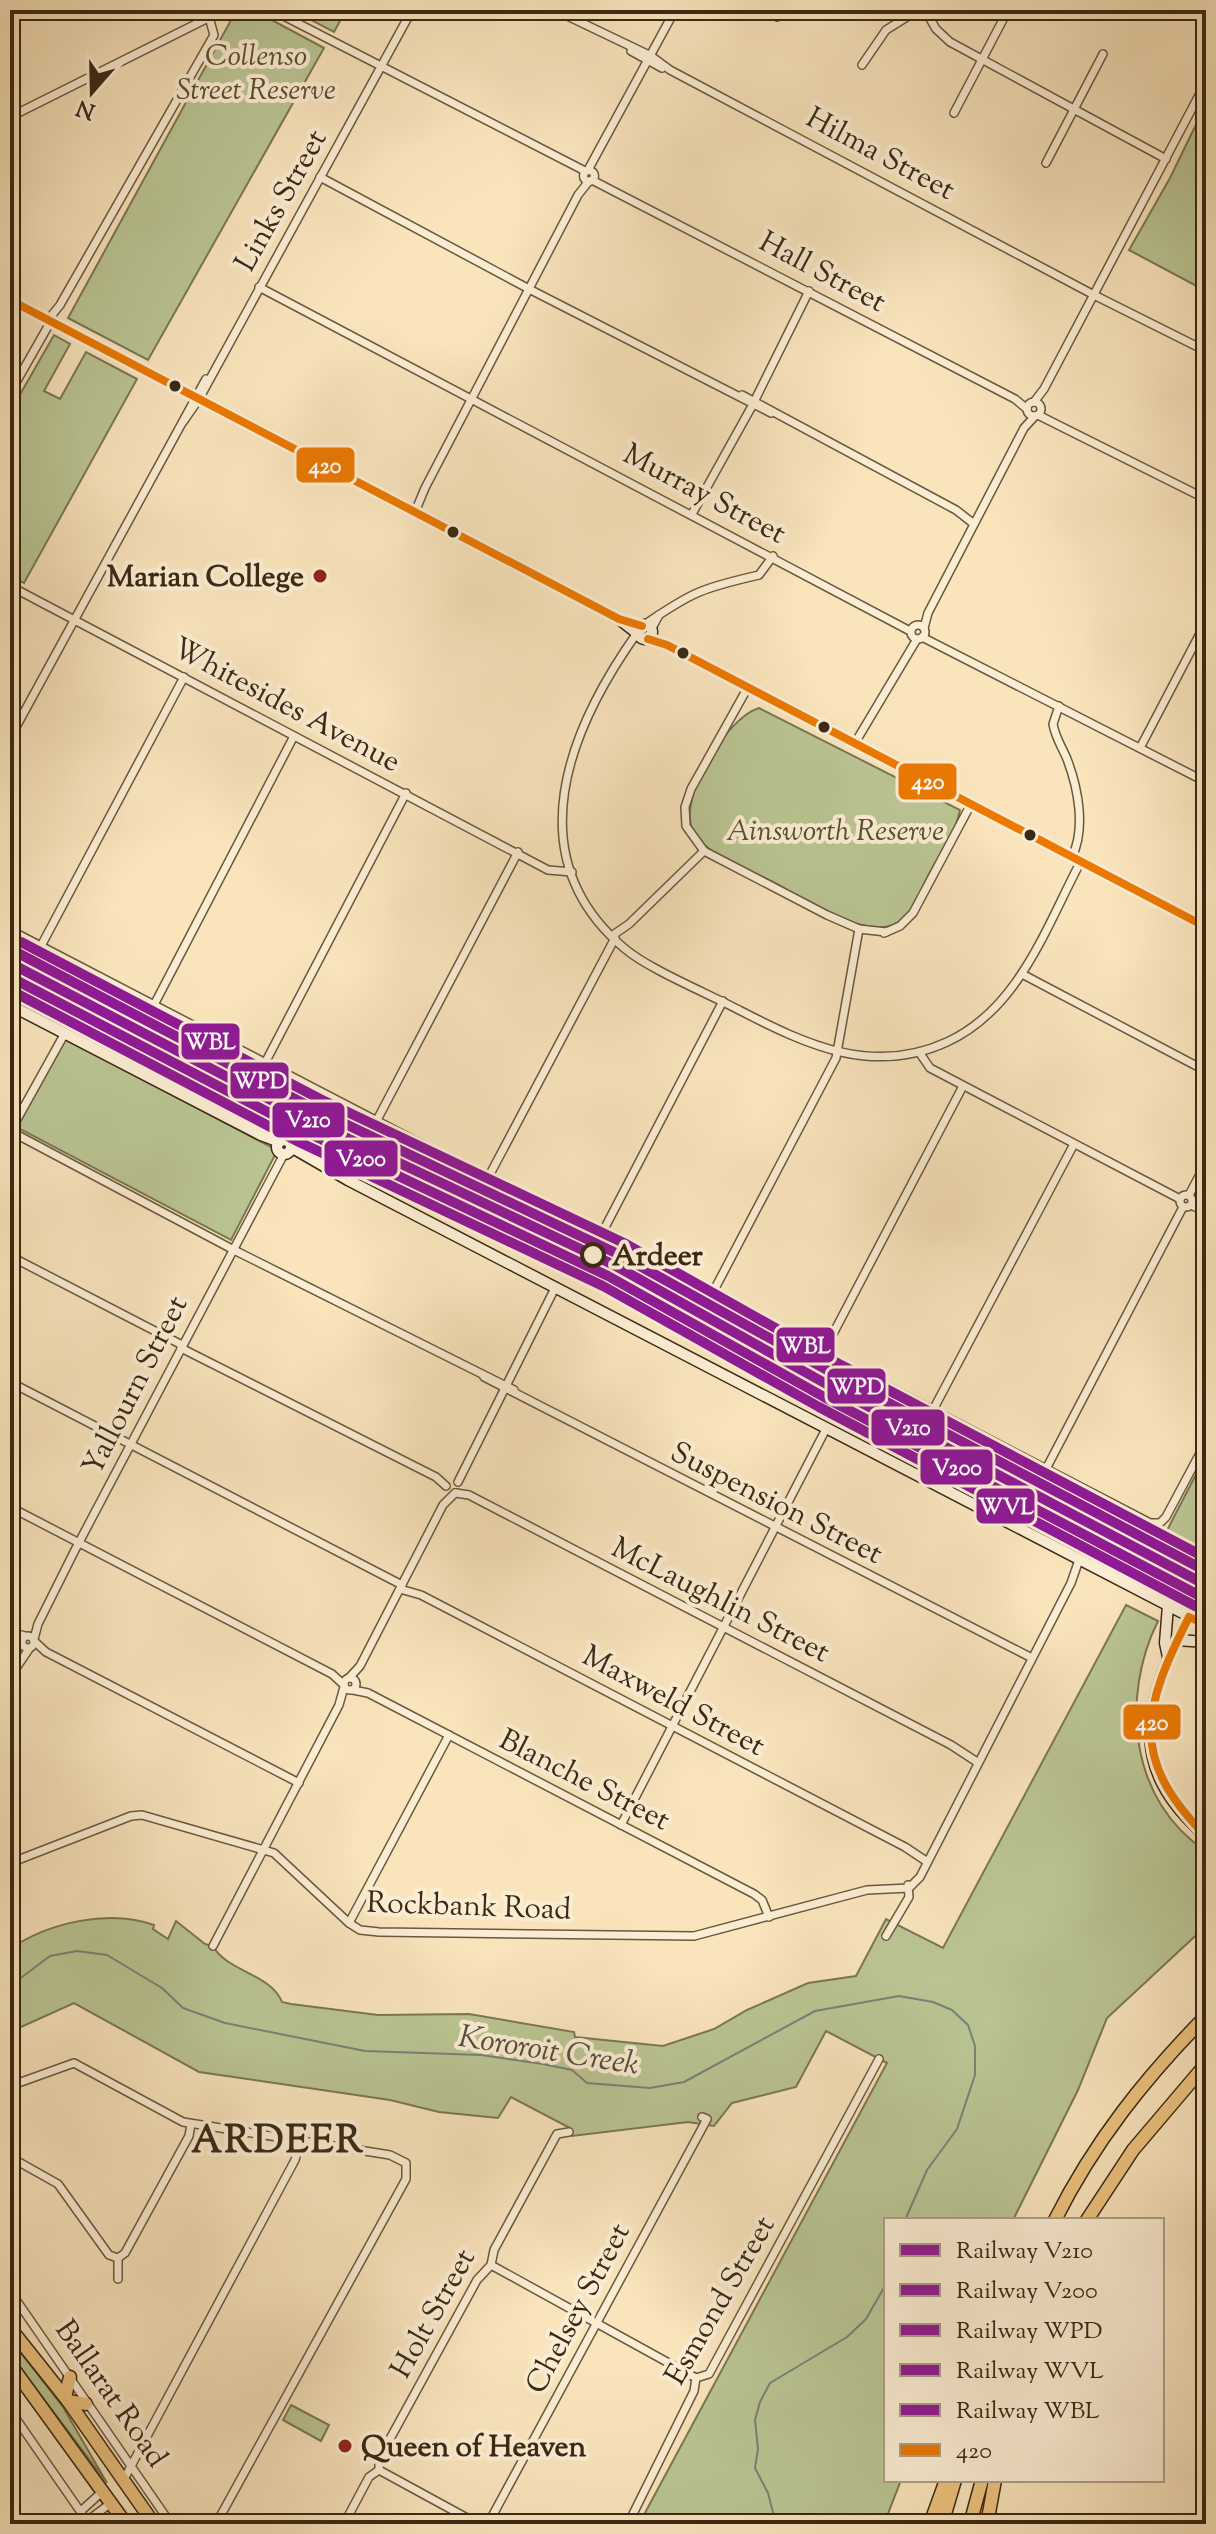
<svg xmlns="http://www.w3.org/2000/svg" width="1216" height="2534" viewBox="0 0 1216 2534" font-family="'Sorts Mill Goudy',serif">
<rect width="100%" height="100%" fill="#f9e4bc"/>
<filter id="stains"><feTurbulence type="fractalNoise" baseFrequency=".0025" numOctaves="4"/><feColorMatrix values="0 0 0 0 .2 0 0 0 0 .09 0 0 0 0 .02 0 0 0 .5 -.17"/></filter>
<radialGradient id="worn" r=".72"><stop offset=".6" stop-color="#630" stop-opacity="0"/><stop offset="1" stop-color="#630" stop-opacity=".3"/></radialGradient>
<!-- green -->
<g fill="#bac593" stroke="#7a7754" stroke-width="2">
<path d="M292,10H346L334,32Z"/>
<path d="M257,12L324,48L148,360L68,318L231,20Z"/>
<path d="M1206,104V291L1129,250L1170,178Z"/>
<path d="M54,335L70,344L44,391L60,399L86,352L137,379L24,583L10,576V412Z"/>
<path d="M759,708L960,810C956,833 939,855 928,876C921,890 915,907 904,918C873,948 802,897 771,881C748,869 708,856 694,833C675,800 726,718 759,708Z"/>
<path d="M64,1038L273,1148L276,1153L231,1240L20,1129V1121Z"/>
<path d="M1206,1455V1562L1162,1540Z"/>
<path d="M1126,1605L1158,1621C1120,1697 1130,1802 1206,1851V1926L1107,2018L1078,2090L1013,2220H886V2480H901L884,2524H639L887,2063L826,2031L796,2087L732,2103L714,2126L688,2122L572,2136L570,2128L511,2097L498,2118L439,2112L390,2100L199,2072L74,2003L10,2032V1949C49,1922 110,1909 154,1925L153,1929L168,1939L176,1921L205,1944L213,1946C226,1971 271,1974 282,2002L291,2004L378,2015L469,2014L574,2032L575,2037L663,2046L714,2029L747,2010L808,1983L856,1976L886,1919L943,1948Z"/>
<path d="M10,2339L63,2407L107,2483L10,2354Z"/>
<path d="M291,2405L329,2425L321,2441L283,2420Z"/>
</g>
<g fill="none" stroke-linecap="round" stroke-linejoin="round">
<!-- stream -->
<g stroke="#798178" stroke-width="2">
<path d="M10,1986L50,1956L77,1951L107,1955L162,1988L183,2008L225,2023L365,2051L481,2055L543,2064L572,2070L587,2083L650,2088L684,2082L815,2011L899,1996L933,2002L952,2010L968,2025L975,2046V2075L957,2129L927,2170L905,2220"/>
<path d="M776,2524L768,2493L755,2468L758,2449L755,2420L760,2402L770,2383L847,2337L866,2319L886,2284"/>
</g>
<defs>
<g id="street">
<path d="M272,10L585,171"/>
<path d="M555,10L651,56L670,70L1094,295L1206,351"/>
<path d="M925,10L936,29L950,42L1166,159"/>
<path d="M1205,10H1206"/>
<path d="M777,17L781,10"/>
<path d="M631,51L662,68"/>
<path d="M862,65L886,30L918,10"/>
<path d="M954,113L1008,10"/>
<path d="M10,117L224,10"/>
<path d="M1046,163L1103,54"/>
<path d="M588,170L675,10"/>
<circle cx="589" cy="176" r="5.5"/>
<path d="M320,177L529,289L771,413"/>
<path d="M592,180L1015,399L1027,409"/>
<path d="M259,287L910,631"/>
<path d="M48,320L60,305L214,35L209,17"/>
<path d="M10,393L51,321"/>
<path d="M742,395L956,510L974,524"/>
<path d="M1034,402L1044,389L1206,82"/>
<circle cx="1034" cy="409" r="7"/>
<path d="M1038,415L1206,499"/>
<path d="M183,422L199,399L412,10"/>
<path d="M415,512L425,488L578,195L589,181"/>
<path d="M692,514L752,406L809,291"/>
<path d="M10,586L548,870L572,872"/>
<circle cx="918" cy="632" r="7"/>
<path d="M644,625C692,592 702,588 759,575L773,556"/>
<path d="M924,628L928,613L1024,428L1035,416"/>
<path d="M651,630L659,615"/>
<path d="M637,633C569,729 516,856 624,948C648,969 709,994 741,1011C807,1045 873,1076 947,1042C1019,1009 1046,927 1081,861"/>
<path d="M922,637L1206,782"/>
<path d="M748,687L691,789L685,807L686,826L704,851L827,915L859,929L886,932"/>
<path d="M1059,706L1053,724C1055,737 1062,747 1067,759C1078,788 1086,828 1072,857"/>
<path d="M10,738L206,379"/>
<path d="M855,743L917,639"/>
<path d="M1140,748L1206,622"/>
<path d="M10,930L1150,1523H1160L1166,1517L1206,1442"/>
<path d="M884,933L900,926L913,913L971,804"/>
<path d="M613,935L629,924L704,851"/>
<path d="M41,946L184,677"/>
<path d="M1022,974L1206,1071"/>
<path d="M154,1005L294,736"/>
<path d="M919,1052L930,1068L1180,1199"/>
<path d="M265,1063L406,793"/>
<path d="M377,1120L518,852"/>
<path d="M10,1131L232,1249L514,1390"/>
<path d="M10,1132L65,1033"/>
<path d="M488,1178L615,938"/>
<circle cx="1186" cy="1201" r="6"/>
<path d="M1189,1195L1206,1163"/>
<path d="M1191,1205L1206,1212"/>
<path d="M600,1237L723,1001"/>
<path d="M10,1256L182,1345"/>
<path d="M711,1296L836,1058L859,929"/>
<path d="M181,1348L436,1477L446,1486"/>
<path d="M823,1353L963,1086"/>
<path d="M484,1377L1032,1658"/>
<path d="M10,1382L402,1585"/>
<path d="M933,1410L1074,1144"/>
<path d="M1046,1469L1183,1207"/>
<path d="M458,1482L555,1288"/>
<path d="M456,1493L469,1495L951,1745L977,1762"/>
<path d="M10,1507L332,1674L344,1685"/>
<path d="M400,1589L421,1595L905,1847L926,1861"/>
<path d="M10,1632L25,1636"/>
<circle cx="28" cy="1642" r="6"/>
<path d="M34,1639L38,1624L75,1550L284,1154"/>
<path d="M34,1641L46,1652L299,1783"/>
<path d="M10,1677L29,1649"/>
<circle cx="350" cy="1684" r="6"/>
<path d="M349,1678L360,1666L443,1505L455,1493"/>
<path d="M353,1690L368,1693L754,1894L762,1900L769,1917"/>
<path d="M621,1825L826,1429"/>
<path d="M10,1863L131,1816L142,1815L274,1853L349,1923L360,1930L379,1932L694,1936L867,1890L909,1888L920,1877L1071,1583L1079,1560"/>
<path d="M349,1923L449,1735"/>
<path d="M886,1936L909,1897L908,1885"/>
<path d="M213,1946L339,1705L344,1687"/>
<path d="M10,2086L74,2063L183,2122L390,2155L406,2163V2179L216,2524"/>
<path d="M10,2157L58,2184L109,2255L118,2258L125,2253L189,2136L191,2124"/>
<path d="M118,2258V2279"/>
<path d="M491,2265L696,2378"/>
<path d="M10,2291L171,2524"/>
<path d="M10,2410L89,2524"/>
<path d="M379,2470L478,2524"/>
<path d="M123,2481L295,2160L300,2141"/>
<path d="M82,2510L103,2491"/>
<path d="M87,2521L111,2503"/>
<path d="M344,2524L369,2477L379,2470V2459L477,2280L491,2265L494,2250L557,2134L569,2132"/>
<path d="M488,2524L707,2119L702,2117"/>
<path d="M628,2524L694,2391L696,2378L709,2374L879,2059"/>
</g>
<g id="secondary">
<path d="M10,300L619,619L637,633"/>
<circle cx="645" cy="632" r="7"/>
<path d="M648,639L667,645L1206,927"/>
<path d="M10,1005L261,1135L280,1142"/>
<circle cx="284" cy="1147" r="7"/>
<path d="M291,1147L348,1180L1206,1625"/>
<path d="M1168,1606L1165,1643L1168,1657"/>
<path d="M1189,1617C1145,1701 1124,1766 1206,1836"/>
<path d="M1177,1640L1206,1642"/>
</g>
<g id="highway">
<path d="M1055,2220C1094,2142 1145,2078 1206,2016"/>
<path d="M1087,2220L1133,2150L1206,2064"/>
<path d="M10,2328L68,2401L154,2524"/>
<path d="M10,2364L126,2524"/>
<path d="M65,2397L70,2377"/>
<path d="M68,2401L86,2404"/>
<path d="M930,2524L946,2480"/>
<path d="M942,2524L955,2480"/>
<path d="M970,2524L982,2480"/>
<path d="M987,2524L995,2480"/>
</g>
</defs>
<!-- street casing -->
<use href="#street" stroke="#6a583e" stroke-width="10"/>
<!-- secondary casing -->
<use href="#secondary" stroke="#3a2914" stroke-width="13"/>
<!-- highway casing -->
<use href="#highway" stroke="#3a2914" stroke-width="15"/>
<!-- street -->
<use href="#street" stroke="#fbedd3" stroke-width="7"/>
<!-- secondary -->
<use href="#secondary" stroke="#fbedd3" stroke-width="10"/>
<!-- highway -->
<use href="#highway" stroke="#ecc27e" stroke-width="12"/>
<defs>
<g id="bus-1">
<path d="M10,300L619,619L642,626"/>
<path d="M648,639L667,645L1206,927"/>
<path d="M1206,1625L1189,1617C1143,1708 1128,1758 1206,1836"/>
</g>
</defs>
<!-- bus-1 casing -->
<use href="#bus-1" stroke="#fbedd3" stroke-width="14"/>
<!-- bus-1 -->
<use href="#bus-1" stroke="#eb7902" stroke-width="8"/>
<defs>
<path id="rail-1" d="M10,963L309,1120L614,1265L830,1386L1206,1585"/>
<path id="rail-2" d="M10,977L304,1131L608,1276L824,1397L1200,1596"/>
<path id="rail-3" d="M16,952L314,1109L620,1255L836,1375L1206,1571"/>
<path id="rail-4" d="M10,990L299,1142L603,1286L819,1407L1195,1606"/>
<path id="rail-5" d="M21,942L320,1099L626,1244L841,1365L1206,1558"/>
</defs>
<!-- rail-1 casing -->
<use href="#rail-1" stroke="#fbedd3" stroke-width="16"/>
<!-- rail-2 casing -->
<use href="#rail-2" stroke="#fbedd3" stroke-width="16"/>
<!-- rail-3 casing -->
<use href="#rail-3" stroke="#fbedd3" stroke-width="16"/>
<!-- rail-4 casing -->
<use href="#rail-4" stroke="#fbedd3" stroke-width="16"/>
<!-- rail-5 casing -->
<use href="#rail-5" stroke="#fbedd3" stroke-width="16"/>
<!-- rail-1 -->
<use href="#rail-1" stroke="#8f1a95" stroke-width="10"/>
<!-- rail-2 -->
<use href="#rail-2" stroke="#8f1a95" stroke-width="10"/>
<!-- rail-3 -->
<use href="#rail-3" stroke="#8f1a95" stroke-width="10"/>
<!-- rail-4 -->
<use href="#rail-4" stroke="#8f1a95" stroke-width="10"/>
<!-- rail-5 -->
<use href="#rail-5" stroke="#8f1a95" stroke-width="10"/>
</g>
<!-- markers -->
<g fill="#3a2914" stroke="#fbedd3" stroke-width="3">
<circle cx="175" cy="386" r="7"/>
<circle cx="453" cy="532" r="7"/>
<circle cx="683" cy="653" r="7"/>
<circle cx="824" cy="727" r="7"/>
<circle cx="1030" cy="835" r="7"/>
</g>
<g fill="#8f2418" stroke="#fbedd3" stroke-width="3">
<circle cx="320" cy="576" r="8"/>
<circle cx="345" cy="2446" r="8"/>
</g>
<circle fill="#fbedd3" stroke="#3a2914" stroke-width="4" cx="593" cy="1255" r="11"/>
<g text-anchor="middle" stroke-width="8" stroke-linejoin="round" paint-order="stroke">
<!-- park labels -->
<g font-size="30" font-style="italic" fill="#5a5034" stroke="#fbedd3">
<text x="256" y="65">Collenso<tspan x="256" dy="34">Street Reserve</tspan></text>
<text x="835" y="840">Ainsworth Reserve</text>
</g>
<!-- street labels -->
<g font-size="30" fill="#3a2914" stroke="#fbedd3">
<text transform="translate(881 153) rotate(28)" y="10">Hilma Street</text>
<text transform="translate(280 200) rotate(-61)" y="10">Links Street</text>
<text transform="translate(823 271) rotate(28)" y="10">Hall Street</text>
<text transform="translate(705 493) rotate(28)" y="10">Murray Street</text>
<text transform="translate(287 704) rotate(28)" y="10">Whitesides Avenue</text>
<text transform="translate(134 1385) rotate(-63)" y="10">Yallourn Street</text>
<text transform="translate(777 1502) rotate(27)" y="10">Suspension Street</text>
<text transform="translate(721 1599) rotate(27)" y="10">McLaughlin Street</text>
<text transform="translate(674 1700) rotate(28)" y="10">Maxweld Street</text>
<text transform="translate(585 1779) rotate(27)" y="10">Blanche Street</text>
<text transform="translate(469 1905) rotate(2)" y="10">Rockbank Road</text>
<text transform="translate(719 2300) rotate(-60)" y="10">Esmond Street</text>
<text transform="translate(577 2308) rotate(-62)" y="10">Chelsey Street</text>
<text transform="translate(432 2313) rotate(-61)" y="10">Holt Street</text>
<text transform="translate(112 2393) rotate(55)" y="10">Ballarat Road</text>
</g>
<!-- poi labels -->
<g font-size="30" font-weight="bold" fill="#3a2914" stroke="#fbedd3" text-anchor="end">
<text x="304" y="586">Marian College</text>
<text x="361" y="2456" text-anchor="start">Queen of Heaven</text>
</g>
<!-- stop labels -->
<g font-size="30" font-weight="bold" fill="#3a2914" stroke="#fbedd3" text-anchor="start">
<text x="612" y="1265">Ardeer</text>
</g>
<!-- water labels -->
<g font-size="32" font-style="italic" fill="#544e3e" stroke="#fbedd3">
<text transform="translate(549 2049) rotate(9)" y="11">Kororoit Creek</text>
</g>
<!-- district labels -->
<g font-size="38" font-weight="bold" letter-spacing="2" fill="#3a2914" stroke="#fbedd3">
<text x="278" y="2152">ARDEER</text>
</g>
</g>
<g stroke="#fbedd3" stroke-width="3">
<rect x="295" y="446" width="61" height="38" rx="8" fill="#eb7902"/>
<rect x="897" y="762" width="61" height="39" rx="8" fill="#eb7902"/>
<rect x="180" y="1022" width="61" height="39" rx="8" fill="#8f1a95"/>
<rect x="229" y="1061" width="61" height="39" rx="8" fill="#8f1a95"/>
<rect x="271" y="1101" width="75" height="38" rx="8" fill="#8f1a95"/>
<rect x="323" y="1139" width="76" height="39" rx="8" fill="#8f1a95"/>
<rect x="775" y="1326" width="61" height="38" rx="8" fill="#8f1a95"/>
<rect x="826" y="1367" width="61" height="38" rx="8" fill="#8f1a95"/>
<rect x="870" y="1408" width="76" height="39" rx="8" fill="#8f1a95"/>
<rect x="919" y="1448" width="75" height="38" rx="8" fill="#8f1a95"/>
<rect x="975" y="1487" width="61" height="38" rx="8" fill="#8f1a95"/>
<rect x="1122" y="1703" width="60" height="38" rx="8" fill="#eb7902"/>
</g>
<g font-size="22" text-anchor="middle" font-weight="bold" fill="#fff">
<text x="325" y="473">420</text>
<text x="928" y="789">420</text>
<text x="210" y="1049">WBL</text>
<text x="260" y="1088">WPD</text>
<text x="308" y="1127">V210</text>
<text x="361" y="1166">V200</text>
<text x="805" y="1353">WBL</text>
<text x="857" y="1394">WPD</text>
<text x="908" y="1435">V210</text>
<text x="957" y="1475">V200</text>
<text x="1006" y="1514">WVL</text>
<text x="1152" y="1730">420</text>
</g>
<!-- margin -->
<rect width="1216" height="2534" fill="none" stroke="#f9e4bc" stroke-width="40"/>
<rect x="12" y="12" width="1192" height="2510" fill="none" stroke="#3a2914" stroke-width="4"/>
<rect x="20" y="20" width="1176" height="2494" fill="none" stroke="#3a2914" stroke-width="2"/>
<!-- legend -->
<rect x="884" y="2218" width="280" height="264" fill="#fbedd3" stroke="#ae9f87" stroke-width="2"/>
<rect x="900" y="2244" width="40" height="12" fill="#8f1a95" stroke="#ae9f87" stroke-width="2"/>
<text x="956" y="2258" font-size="24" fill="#3a2914">Railway V210</text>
<rect x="900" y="2284" width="40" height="12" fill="#8f1a95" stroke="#ae9f87" stroke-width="2"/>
<text x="956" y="2298" font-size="24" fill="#3a2914">Railway V200</text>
<rect x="900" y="2324" width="40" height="12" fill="#8f1a95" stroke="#ae9f87" stroke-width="2"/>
<text x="956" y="2338" font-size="24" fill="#3a2914">Railway WPD</text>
<rect x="900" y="2364" width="40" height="12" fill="#8f1a95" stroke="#ae9f87" stroke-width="2"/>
<text x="956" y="2378" font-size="24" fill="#3a2914">Railway WVL</text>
<rect x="900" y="2404" width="40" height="12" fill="#8f1a95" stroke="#ae9f87" stroke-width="2"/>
<text x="956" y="2418" font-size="24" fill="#3a2914">Railway WBL</text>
<rect x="900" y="2444" width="40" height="12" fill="#eb7902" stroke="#ae9f87" stroke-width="2"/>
<text x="956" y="2458" font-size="24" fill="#3a2914">420</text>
<!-- north arrow -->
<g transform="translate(92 92) rotate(200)" stroke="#fbedd3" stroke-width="6" paint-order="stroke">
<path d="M0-6L14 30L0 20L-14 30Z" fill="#3a2914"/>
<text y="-12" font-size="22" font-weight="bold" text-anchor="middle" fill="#3a2914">N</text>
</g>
<rect width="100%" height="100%" filter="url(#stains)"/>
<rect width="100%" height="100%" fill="url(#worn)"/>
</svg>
